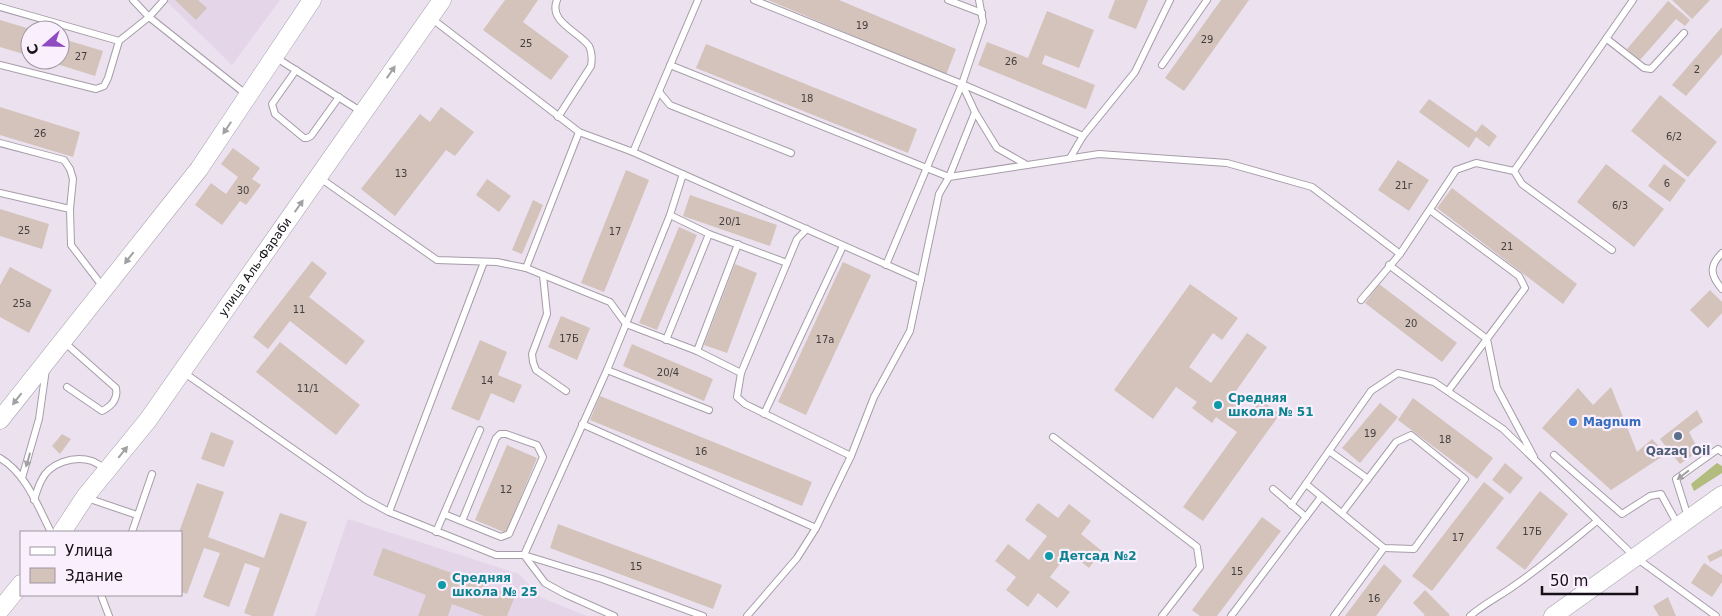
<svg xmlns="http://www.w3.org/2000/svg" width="1722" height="616" viewBox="0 0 1722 616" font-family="'DejaVu Sans',sans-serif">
<rect width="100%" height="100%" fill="#ece2ef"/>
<!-- built -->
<g fill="#e4d5e9">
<path d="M165,0H280L232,65Z"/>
<path d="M348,519L519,574L542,598L587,616H315Z"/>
</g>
<!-- green -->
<path fill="#b1bc7e" d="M1717,463L1722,466V473L1694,491L1691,484Z"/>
<!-- building -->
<g fill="#d3c3bb">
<path d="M175,0H198L207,8L196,20Z"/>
<path d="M505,0H538L523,22L569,56L551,80L483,30Z"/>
<path d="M768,0H839L956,49L946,75Z"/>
<path d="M1115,0H1148L1136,29L1108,18Z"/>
<path d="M1221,0H1249L1184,91L1165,78Z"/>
<path d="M1672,0H1710L1692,19Z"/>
<path d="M1668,1L1690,20L1685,26L1676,19L1640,60L1627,49Z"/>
<path d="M1047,11L1094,30L1079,68L1045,55L1042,64L1095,85L1086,109L978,65L987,42L1028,58Z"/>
<path d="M0,20L30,29V56L0,47Z"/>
<path d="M1722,27V54L1686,96L1672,85Z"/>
<path d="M60,38L103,51L95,76L44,60H60Z"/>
<path d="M706,44L917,129L908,153L696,68Z"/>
<path d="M1660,95L1717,142L1688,177L1631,131Z"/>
<path d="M1429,99L1476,132L1482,124L1497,136L1489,147L1476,137L1469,148L1419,112Z"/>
<path d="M0,107L80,132L73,157L0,135Z"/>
<path d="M441,107L474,132L455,156L446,150L395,216L361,189L420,114L430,122Z"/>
<path d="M233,148L260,168L252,179L261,185L246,205L240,201L222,225L195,205L211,183L226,194L238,177L221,164Z"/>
<path d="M1398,160L1429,180L1409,211L1378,190Z"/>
<path d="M1606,164L1664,209L1634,247L1577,202Z"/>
<path d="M1664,164L1686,180L1670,202L1648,186Z"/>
<path d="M626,170L649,180L604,292L581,283Z"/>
<path d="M487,179L511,196L499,212L476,195Z"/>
<path d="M1452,188L1577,284L1563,304L1437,208Z"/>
<path d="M690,195L777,225L770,246L683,216Z"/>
<path d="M533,200L543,205L522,254L512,250Z"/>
<path d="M0,209L49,224L42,249L0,236Z"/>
<path d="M679,227L697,235L657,330L639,323Z"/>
<path d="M312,261L327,273L309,297L365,341L346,365L290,321L268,349L253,337Z"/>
<path d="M843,262L871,275L806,415L778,402Z"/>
<path d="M735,264L757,273L727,353L704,345Z"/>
<path d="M10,267L52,290L29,333L0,317V285Z"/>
<path d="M1190,284L1238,318L1222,340L1213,333L1189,367L1211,383L1247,333L1267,347L1231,398L1251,413L1261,400L1280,414L1203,521L1183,507L1237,432L1216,417L1212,423L1192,408L1197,402L1176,387L1153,419L1114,390Z"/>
<path d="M1379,284L1457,343L1442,362L1365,303Z"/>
<path d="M1710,290L1722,302V313L1708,328L1690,310Z"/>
<path d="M561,316L590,328L577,360L548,347Z"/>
<path d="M480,340L507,352L498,375L522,385L514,403L491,393L479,421L451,409Z"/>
<path d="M280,342L360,405L336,435L256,372Z"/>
<path d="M632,344L713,379L704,401L623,366Z"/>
<path d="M1611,387L1637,452L1652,439L1666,454L1611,490L1542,428L1578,388L1593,405Z"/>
<path d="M600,396L812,482L802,506L590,420Z"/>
<path d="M1413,398L1493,458L1477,479L1398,420Z"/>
<path d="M1380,403L1398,417L1360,463L1342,448Z"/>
<path d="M1697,410L1703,422L1689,432L1699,451L1680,464L1660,439Z"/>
<path d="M211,432L234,441L224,467L201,459Z"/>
<path d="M62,434L71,439L60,454L52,446Z"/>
<path d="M507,445L537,458L506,533L475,520Z"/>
<path d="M1505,463L1523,478L1510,494L1492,480Z"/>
<path d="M1484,482L1504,498L1432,591L1412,576Z"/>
<path d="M197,483L224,492L208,537L264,558L280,513L307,522L273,616H252L244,613L260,568L245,563L229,607L203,597L220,553L204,548L187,594L181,592V532H179Z"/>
<path d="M1540,491L1568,514L1525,570L1496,548Z"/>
<path d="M1038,503L1058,518L1069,504L1091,521L1081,534L1102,551L1089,568L1069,552L1050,577L1070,592L1057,608L1038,593L1028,607L1006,590L1016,577L995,561L1008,544L1029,560L1047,536L1025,520Z"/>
<path d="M1262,517L1281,531L1217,616H1200L1192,610Z"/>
<path d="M558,524L722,585L713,609L550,548Z"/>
<path d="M383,548L515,596L507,616H484L452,604L448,616H418L426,595L373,575Z"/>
<path d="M1722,549V556L1710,562L1707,556Z"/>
<path d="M1704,563L1722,575V582L1712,597L1691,583Z"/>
<path d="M1384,564L1402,581L1376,616H1345Z"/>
<path d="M1425,590L1450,615L1449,616H1423L1425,615L1413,603Z"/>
<path d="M1668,597L1676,616H1659L1653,606Z"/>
</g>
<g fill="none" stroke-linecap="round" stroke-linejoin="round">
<defs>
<g id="lane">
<path d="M133,0L149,17L247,95"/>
<path d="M557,0C548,22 578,31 589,46C592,52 592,60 591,66L558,117"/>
<path d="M754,0L962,84L1083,136"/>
<path d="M948,0L982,13"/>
<path d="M0,7L119,41"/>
<path d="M431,18L579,132L633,152L921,280"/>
<path d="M1607,39L1644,68L1651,69L1684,33"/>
<path d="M275,57L362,112"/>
<path d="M0,65L96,89L104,86L108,78L119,41L149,17L164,0"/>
<path d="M670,65L949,177L1099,154L1227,163L1312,187L1400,254"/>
<path d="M1162,65L1207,0"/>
<path d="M296,70L272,104L275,114L304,138H307L311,136L339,97"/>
<path d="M660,93L670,105L791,153"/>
<path d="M975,112L997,148L1027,165"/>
<path d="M0,143L64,160L70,169L73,179L70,209L71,245L103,287"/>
<path d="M633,152L698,0"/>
<path d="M1070,158L1083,136L1135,72L1170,0"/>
<path d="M683,174L670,215L626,324L697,351L741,373"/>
<path d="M0,193L70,209"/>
<path d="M1430,210L1519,276L1525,288L1448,391"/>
<path d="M670,215L709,234"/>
<path d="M807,229L797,239L787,263L741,373L737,397L745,404L851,456"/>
<path d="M1612,250L1522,184L1514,171L1633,0"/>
<path d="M1722,253C1709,266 1710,275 1722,289"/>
<path d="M886,265L962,84"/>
<path d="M1389,265L1487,339L1497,388L1534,457"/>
<path d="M526,268L579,132"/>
<path d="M543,275L547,314L532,354L533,362L536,370L566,391"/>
<path d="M1361,300L1400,254L1456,170L1476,163L1514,171"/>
<path d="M666,340L709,234L787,263"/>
<path d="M64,342L116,388C118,399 112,406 102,411L67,387"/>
<path d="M697,351L738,244"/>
<path d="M607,370L709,410"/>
<path d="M183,372L365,499L389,512L496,555H524L607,370L626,324L610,302L526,268L497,262L437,260L320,178"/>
<path d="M764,414L843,246"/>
<path d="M582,424L816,528"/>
<path d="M1053,437L1197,547L1200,567L1162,616"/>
<path d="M1329,451L1368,479"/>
<path d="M1554,455L1622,514L1650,496L1661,494L1678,525"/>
<path d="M0,458C26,473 38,507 51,532"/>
<path d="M22,478L39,419L46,369"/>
<path d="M1306,484L1384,548L1414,549L1465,479L1411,435L1396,442L1342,513"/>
<path d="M1273,489L1306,517"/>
<path d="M87,498L137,515"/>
<path d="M34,500C36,494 38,487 41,481C49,463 74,455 92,461C97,463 102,467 106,469"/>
<path d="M1291,505L1371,391L1398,373L1434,382L1503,429L1635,557L1716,616"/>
<path d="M389,512L484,262"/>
<path d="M444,514L501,537L509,534L543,457L537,445L506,434H500L496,438L462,521"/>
<path d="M1688,517L1676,479L1718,449L1722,452"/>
<path d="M132,532L152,474"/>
<path d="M436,532L480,430"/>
<path d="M524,555L602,579L703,616"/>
<path d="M524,555L545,583L565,594L614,616"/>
<path d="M101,595L109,616"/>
<path d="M747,616L797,558L816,528L851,456L874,397L910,331L939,194L949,177L975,112L962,84L983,22L979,0"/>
<path d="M1231,616L1321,497"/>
<path d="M1334,616L1384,548"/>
<path d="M1470,616C1485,603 1502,595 1518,583C1545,564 1571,542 1597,521"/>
</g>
<g id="secondary">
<path d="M0,420L199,169L312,0"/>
<path id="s1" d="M62,532L85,497L148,420L442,0"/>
<path d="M0,610L21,584"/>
<path d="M1553,616L1722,495"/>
</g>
</defs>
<!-- lane casing -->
<use href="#lane" stroke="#a69da9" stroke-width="8"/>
<!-- secondary casing -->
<use href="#secondary" stroke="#a69da9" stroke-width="19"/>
<!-- lane -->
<use href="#lane" stroke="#fff" stroke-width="6"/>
<!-- secondary -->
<use href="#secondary" stroke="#fff" stroke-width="18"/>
</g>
<!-- one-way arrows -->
<defs><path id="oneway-solid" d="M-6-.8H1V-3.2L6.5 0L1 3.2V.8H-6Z" transform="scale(1.25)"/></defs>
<g fill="#a1a0a2">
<use href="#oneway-solid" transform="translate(391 72) rotate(-55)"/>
<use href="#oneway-solid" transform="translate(227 128) rotate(124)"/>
<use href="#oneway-solid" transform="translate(299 206) rotate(-55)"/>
<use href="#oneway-solid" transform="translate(129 258) rotate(128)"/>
<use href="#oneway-solid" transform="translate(17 399) rotate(128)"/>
<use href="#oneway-solid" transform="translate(123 452) rotate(-51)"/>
<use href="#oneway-solid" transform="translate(28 460) rotate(106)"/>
<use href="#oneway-solid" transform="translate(1683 475) rotate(142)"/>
</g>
<!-- markers -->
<g fill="#0f9aa8" stroke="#f9effd" stroke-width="2">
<circle cx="1218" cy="405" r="5"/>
<circle cx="1049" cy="556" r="5"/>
<circle cx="442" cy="585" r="5"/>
</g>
<circle fill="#3f7fe0" stroke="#f9effd" stroke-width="2" cx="1573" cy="422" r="5"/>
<circle fill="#5c6f8a" stroke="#f9effd" stroke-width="2" cx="1678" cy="436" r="5"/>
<g text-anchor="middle" stroke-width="4.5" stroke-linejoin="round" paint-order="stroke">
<!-- number labels -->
<g font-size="10" fill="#443e3f">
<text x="862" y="29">19</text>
<text x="1207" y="43">29</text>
<text x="526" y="47">25</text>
<text x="81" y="60">27</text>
<text x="1011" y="65">26</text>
<text x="1697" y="73">2</text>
<text x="807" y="102">18</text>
<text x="40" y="137">26</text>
<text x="1674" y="140">6/2</text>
<text x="401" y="177">13</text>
<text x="1667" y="187">6</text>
<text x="1404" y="189">21г</text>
<text x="243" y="194">30</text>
<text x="1620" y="209">6/3</text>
<text x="730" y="225">20/1</text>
<text x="24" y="234">25</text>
<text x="615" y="235">17</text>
<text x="1507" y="250">21</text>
<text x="22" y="307">25а</text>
<text x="299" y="313">11</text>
<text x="1411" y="327">20</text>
<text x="569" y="342">17Б</text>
<text x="825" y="343">17а</text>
<text x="668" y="376">20/4</text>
<text x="487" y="384">14</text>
<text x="308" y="392">11/1</text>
<text x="1370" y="437">19</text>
<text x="1445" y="443">18</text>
<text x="701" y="455">16</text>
<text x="506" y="493">12</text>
<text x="1532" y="535">17Б</text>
<text x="1458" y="541">17</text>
<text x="636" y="570">15</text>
<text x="1237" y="575">15</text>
<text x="1374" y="602">16</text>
</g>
<!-- street labels -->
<g font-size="12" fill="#151116" stroke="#f9effd">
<text dy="4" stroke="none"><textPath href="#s1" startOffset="328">улица Аль-Фараби</textPath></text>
</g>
<!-- culture labels -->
<g font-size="12" font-weight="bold" fill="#0d838f" stroke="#f9effd" text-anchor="start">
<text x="1228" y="402">Средняя<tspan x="1228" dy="14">школа № 51</tspan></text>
<text x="1059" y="560">Детсад №2</text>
<text x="452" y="582">Средняя<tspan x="452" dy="14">школа № 25</tspan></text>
</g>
<!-- shop labels -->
<g font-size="12" font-weight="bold" fill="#366cbe" stroke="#f9effd" text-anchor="start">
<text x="1583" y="426">Magnum</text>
</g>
<!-- service labels -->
<g font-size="12" font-weight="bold" fill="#4e5e75" stroke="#f9effd">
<text x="1678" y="455">Qazaq Oil</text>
</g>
</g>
<!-- legend -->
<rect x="20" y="531" width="162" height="65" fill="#f9effd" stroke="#9e96a1"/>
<rect x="30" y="547" width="25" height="8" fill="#ffffff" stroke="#9e96a1"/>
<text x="65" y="556" font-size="15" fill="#151116">Улица</text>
<rect x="30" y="568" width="25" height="15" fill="#d3c3bb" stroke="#9e96a1"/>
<text x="65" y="581" font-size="15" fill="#151116">Здание</text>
<!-- north arrow -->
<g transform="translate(45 45) rotate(250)"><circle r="24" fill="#f9effd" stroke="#9e96a1"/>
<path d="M0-4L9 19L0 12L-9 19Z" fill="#8e4cc0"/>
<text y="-8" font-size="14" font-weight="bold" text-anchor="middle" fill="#151116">С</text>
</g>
<!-- scale -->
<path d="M1542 586v8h95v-8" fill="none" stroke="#151116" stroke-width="2.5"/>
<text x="1550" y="586" font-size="15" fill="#151116" stroke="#f9effd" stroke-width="4" paint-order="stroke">50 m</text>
</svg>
